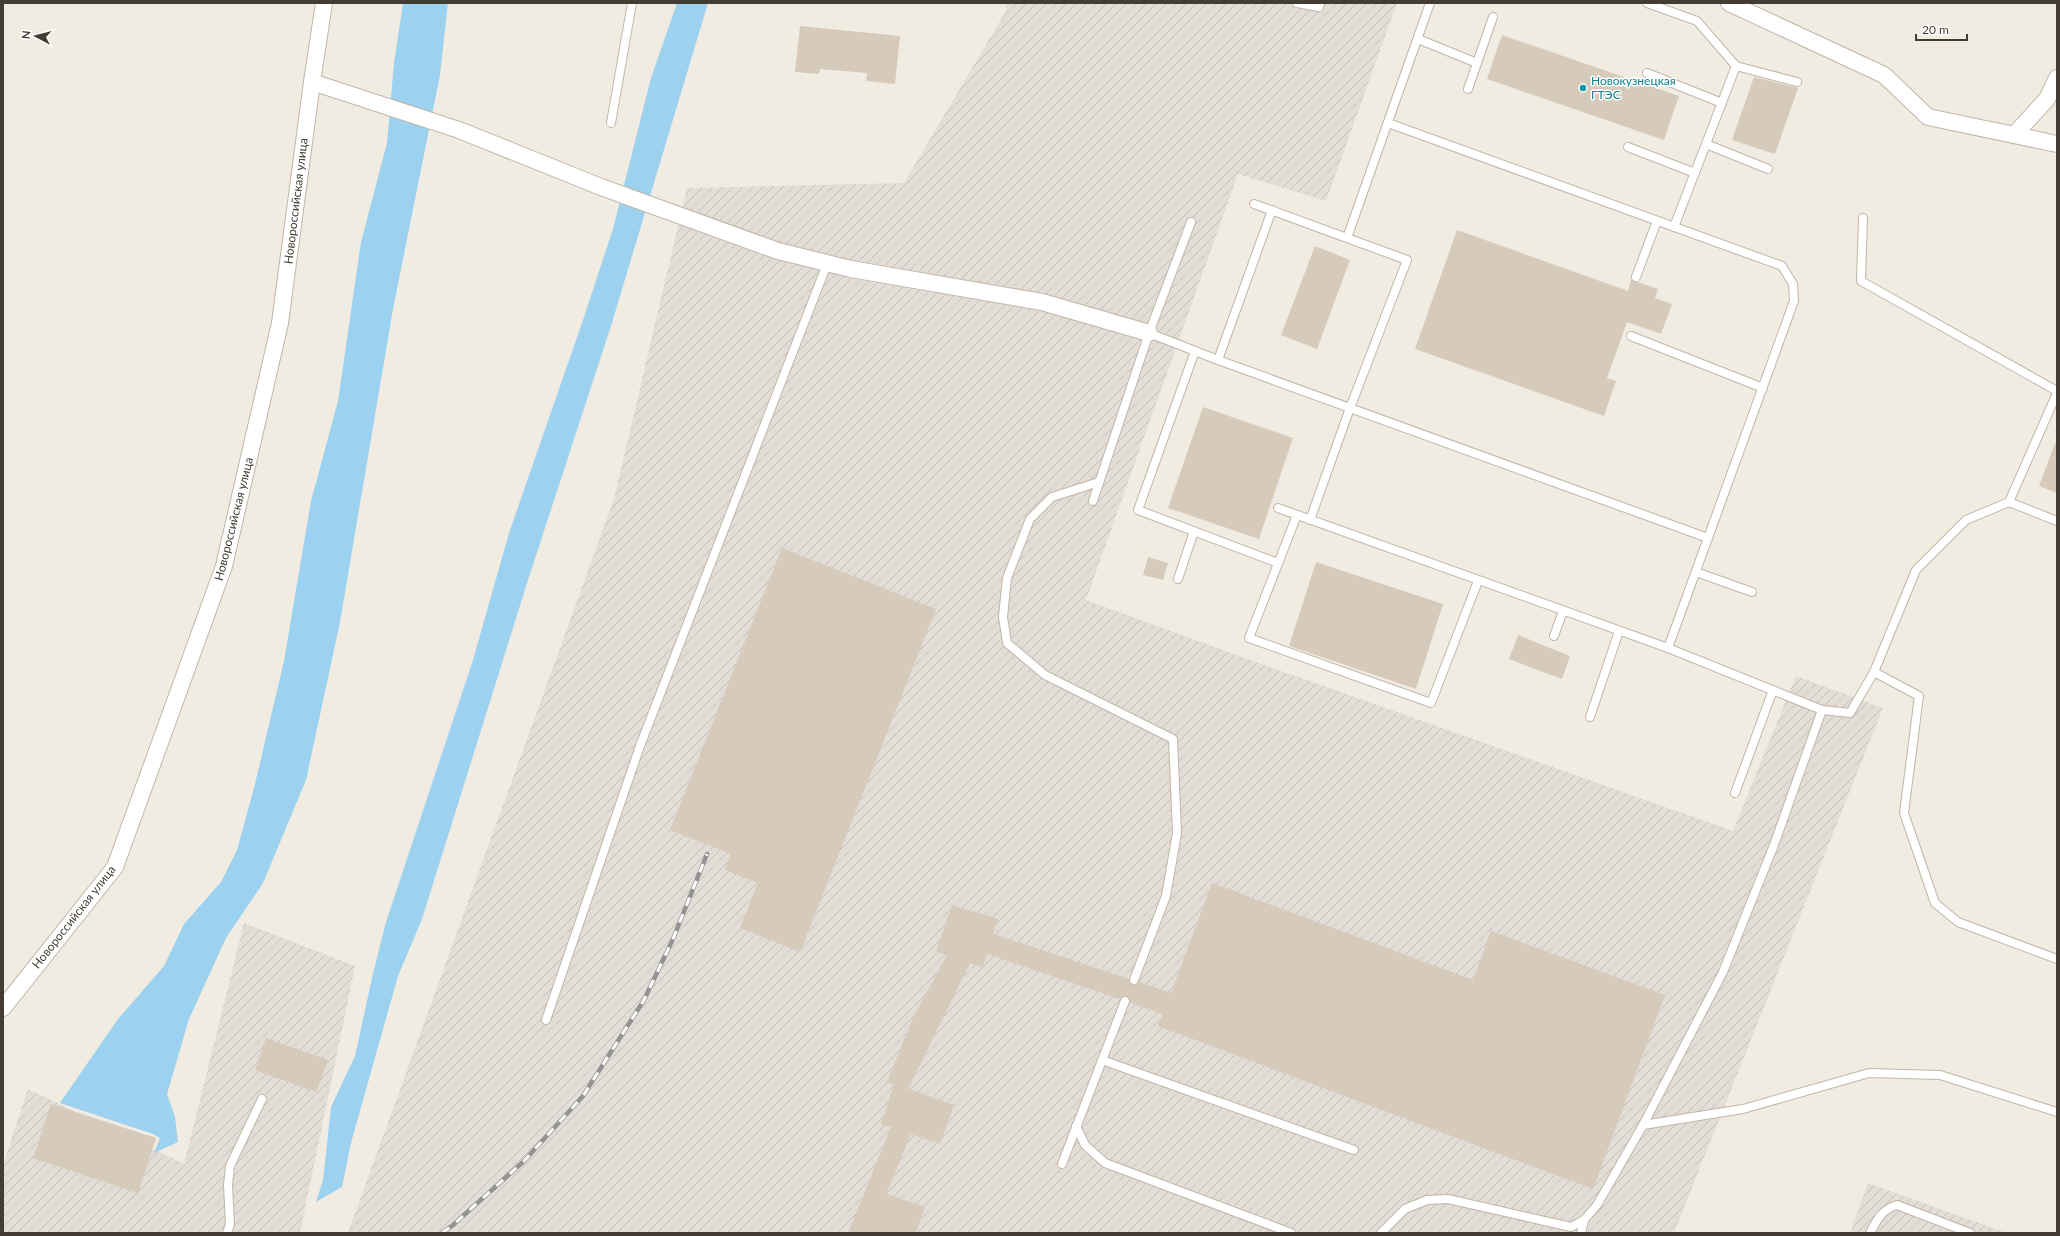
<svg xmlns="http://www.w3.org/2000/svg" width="2060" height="1236" viewBox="0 0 2060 1236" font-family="Lato,sans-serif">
<defs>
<pattern id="industrial-furrows" width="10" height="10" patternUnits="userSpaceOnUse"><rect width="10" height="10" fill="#e3ddd7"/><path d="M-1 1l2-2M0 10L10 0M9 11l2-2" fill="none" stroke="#c4bfb9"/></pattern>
</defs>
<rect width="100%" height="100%" fill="#f1ece2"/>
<!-- industrial -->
<g fill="url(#industrial-furrows)">
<path d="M1005,3H1397L1326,201L1238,174L1086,600L1256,662L1733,831L1796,676L1883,708L1674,1233H348L614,499L687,188L904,183L1007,9Z"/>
<path d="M244,923L355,966L300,1233H3V1165L28,1089L184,1164Z"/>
<path d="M1868,1183L2007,1233H1850Z"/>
</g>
<!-- water -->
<g fill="#9cd2f0">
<path d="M403,3H448L440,75L393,309L340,622L306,780L263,883L226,938L189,1019L167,1094L175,1117L178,1142L154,1153L160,1138L153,1134L60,1103L118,1019L164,966L184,924L221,882L237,850L255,784L284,661L311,501L338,401L361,242L387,143L394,63Z"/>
<path d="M677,3H708L611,326L528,580L422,919L398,976L351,1143L342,1187L316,1202L323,1180L331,1107L355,1056L372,978L386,922L473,660L509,533L582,323L613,229L651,78Z"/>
</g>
<!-- building -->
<g fill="#d6cabb">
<path d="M800,26L900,36L895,84L866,81L867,73L820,69L819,74L795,72Z"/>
<path d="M1502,35L1679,96L1664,140L1487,79Z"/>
<path d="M1754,77L1798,88L1775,154L1732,140Z"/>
<path d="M1457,230L1628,291L1631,280L1658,289L1655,298L1672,304L1661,334L1627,322L1607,378L1616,381L1604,416L1415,349Z"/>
<path d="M1315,246L1350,260L1317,349L1281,335Z"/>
<path d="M1203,407L1293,438L1259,539L1168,508Z"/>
<path d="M2055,443H2057V493L2039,486Z"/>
<path d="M782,548L936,609L800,952L740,928L758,883L725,870L731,854L670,830Z"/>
<path d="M1148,557L1168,563L1163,580L1143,575Z"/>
<path d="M1316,562L1443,604L1416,689L1289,646Z"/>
<path d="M1518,635L1570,656L1562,679L1509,659Z"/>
<path d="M1212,883L1473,980L1491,931L1665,995L1593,1189L1158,1026L1163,1014L1130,1003L1127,996H1124L1120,999L987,954L983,967L970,963L908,1089L954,1105L940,1144L911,1134L886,1194L925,1207L916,1233H848L891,1127L881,1124L894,1085L887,1082L912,1020L947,955L936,952L952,905L998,919L993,934L1129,979L1130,983L1132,985L1139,982L1171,993Z"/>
<path d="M266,1038L328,1060L316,1092L255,1070Z"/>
<path d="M51,1104L156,1138L138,1193L33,1158Z"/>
</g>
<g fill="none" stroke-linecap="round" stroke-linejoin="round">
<defs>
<g id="service">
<path d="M1297,3L1319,7L1320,3"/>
<path d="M1647,3L1697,21L1736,66L1797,82"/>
<path d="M1418,39L1477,63"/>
<path d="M1647,73L1722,103"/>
<path d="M1468,89L1493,17"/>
<path d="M611,123L632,3"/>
<path d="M1388,123L1782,266L1793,284L1794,301L1668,648"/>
<path d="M1706,144L1768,169"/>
<path d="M1628,147L1695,173"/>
<path d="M1254,204L1407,260L1350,408L1310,520"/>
<path d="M1863,218L1861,281L2057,391"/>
<path d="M1674,227L1736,66"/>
<path d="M1347,238L1430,3"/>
<path d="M1636,277L1657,221"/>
<path d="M1149,333L1218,360L1708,538"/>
<path d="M1631,336L1763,388"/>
<path d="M1195,351L1138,510L1278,563"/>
<path d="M1218,360L1272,210"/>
<path d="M1099,482L1052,497L1030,519L1007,578L1003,617L1007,643L1045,675L1173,739L1177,833L1166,896L1134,980"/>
<path d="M1093,501L1149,333L1191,222"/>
<path d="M2009,502L2057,393"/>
<path d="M1278,508L1668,648L1822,710L1850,713L1874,672L1916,570L1966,520L2009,502L2057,521"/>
<path d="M1297,515L1249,638L1431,703L1478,581"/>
<path d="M1696,572L1752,592"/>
<path d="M1178,579L1194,531"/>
<path d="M1554,636L1563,611"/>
<path d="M1874,672L1919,696L1904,813L1935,903L1958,922L2057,959"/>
<path d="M1590,717L1619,631"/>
<path d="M1735,793L1773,690"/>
<path d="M546,1020L640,746L827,264"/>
<path d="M1102,1060L1354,1150"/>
<path d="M1643,1125L1743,1109L1869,1073L1940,1075L2057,1112"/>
<path d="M1076,1126L1085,1145L1105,1163L1291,1233"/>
<path d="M1062,1164L1125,1001"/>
<path d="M227,1233L230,1224L228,1185L230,1166L262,1099"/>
<path d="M1381,1233L1405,1209L1427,1200L1448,1199L1571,1227L1584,1220L1597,1205L1643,1125L1723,972L1774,845L1822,710"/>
<path d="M1581,1233L1584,1220"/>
<path d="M1870,1233C1877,1220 1882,1209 1897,1205L1970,1233"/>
</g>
<g id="minor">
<path d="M1729,3L1884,75L1928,117L2057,144"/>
<path d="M312,82L459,130L601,187L778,251L851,269L1042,302L1149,333"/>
<path d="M2014,135L2047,99L2057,78"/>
<path d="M3,1008L115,867L224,566L280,323L312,82L324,3"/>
</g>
</defs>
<!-- service casing -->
<use href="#service" stroke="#c0b6a8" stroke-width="10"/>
<!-- minor casing -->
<use href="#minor" stroke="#c0b6a8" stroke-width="18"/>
<!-- service -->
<use href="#service" stroke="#fff" stroke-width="8"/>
<!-- minor -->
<use href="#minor" stroke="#fff" stroke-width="16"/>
<defs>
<path id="rail" d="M442,1233L453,1225L524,1161L583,1096L644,1000L673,939L707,854"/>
</defs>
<!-- rail casing -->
<use href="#rail" stroke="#939393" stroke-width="4.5"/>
<!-- rail -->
<use href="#rail" stroke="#fff" stroke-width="3" stroke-dasharray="9" stroke-linecap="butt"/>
</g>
<!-- markers -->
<circle fill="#0f9aa8" stroke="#fff" stroke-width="1.5" cx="1583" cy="88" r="4"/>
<g text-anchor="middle" stroke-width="3" stroke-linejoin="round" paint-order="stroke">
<!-- culture labels -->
<g font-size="12" fill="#0d838f" stroke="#fff" text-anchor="start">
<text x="1591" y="85">Новокузнецкая<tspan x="1591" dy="14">ГТЭС</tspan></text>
</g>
<!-- street labels -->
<g font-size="12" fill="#433c33" stroke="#fff">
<text transform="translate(296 201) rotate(-83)" y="4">Новороссийская улица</text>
<text transform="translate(234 519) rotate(-76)" y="4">Новороссийская улица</text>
<text transform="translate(74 917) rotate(-52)" y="4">Новороссийская улица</text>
</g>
</g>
<!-- border -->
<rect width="2060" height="1236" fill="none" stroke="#433c33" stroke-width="8"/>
<!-- north arrow -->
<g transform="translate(36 36) rotate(277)" stroke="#ffffff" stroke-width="3" paint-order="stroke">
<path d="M0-3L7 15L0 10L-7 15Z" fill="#433c33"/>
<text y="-6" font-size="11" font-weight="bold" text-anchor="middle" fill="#433c33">N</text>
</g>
<!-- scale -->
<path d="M1916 34v6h51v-6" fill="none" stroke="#433c33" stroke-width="2"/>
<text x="1922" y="34" font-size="12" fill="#433c33" stroke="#ffffff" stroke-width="3" paint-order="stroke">20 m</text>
</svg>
